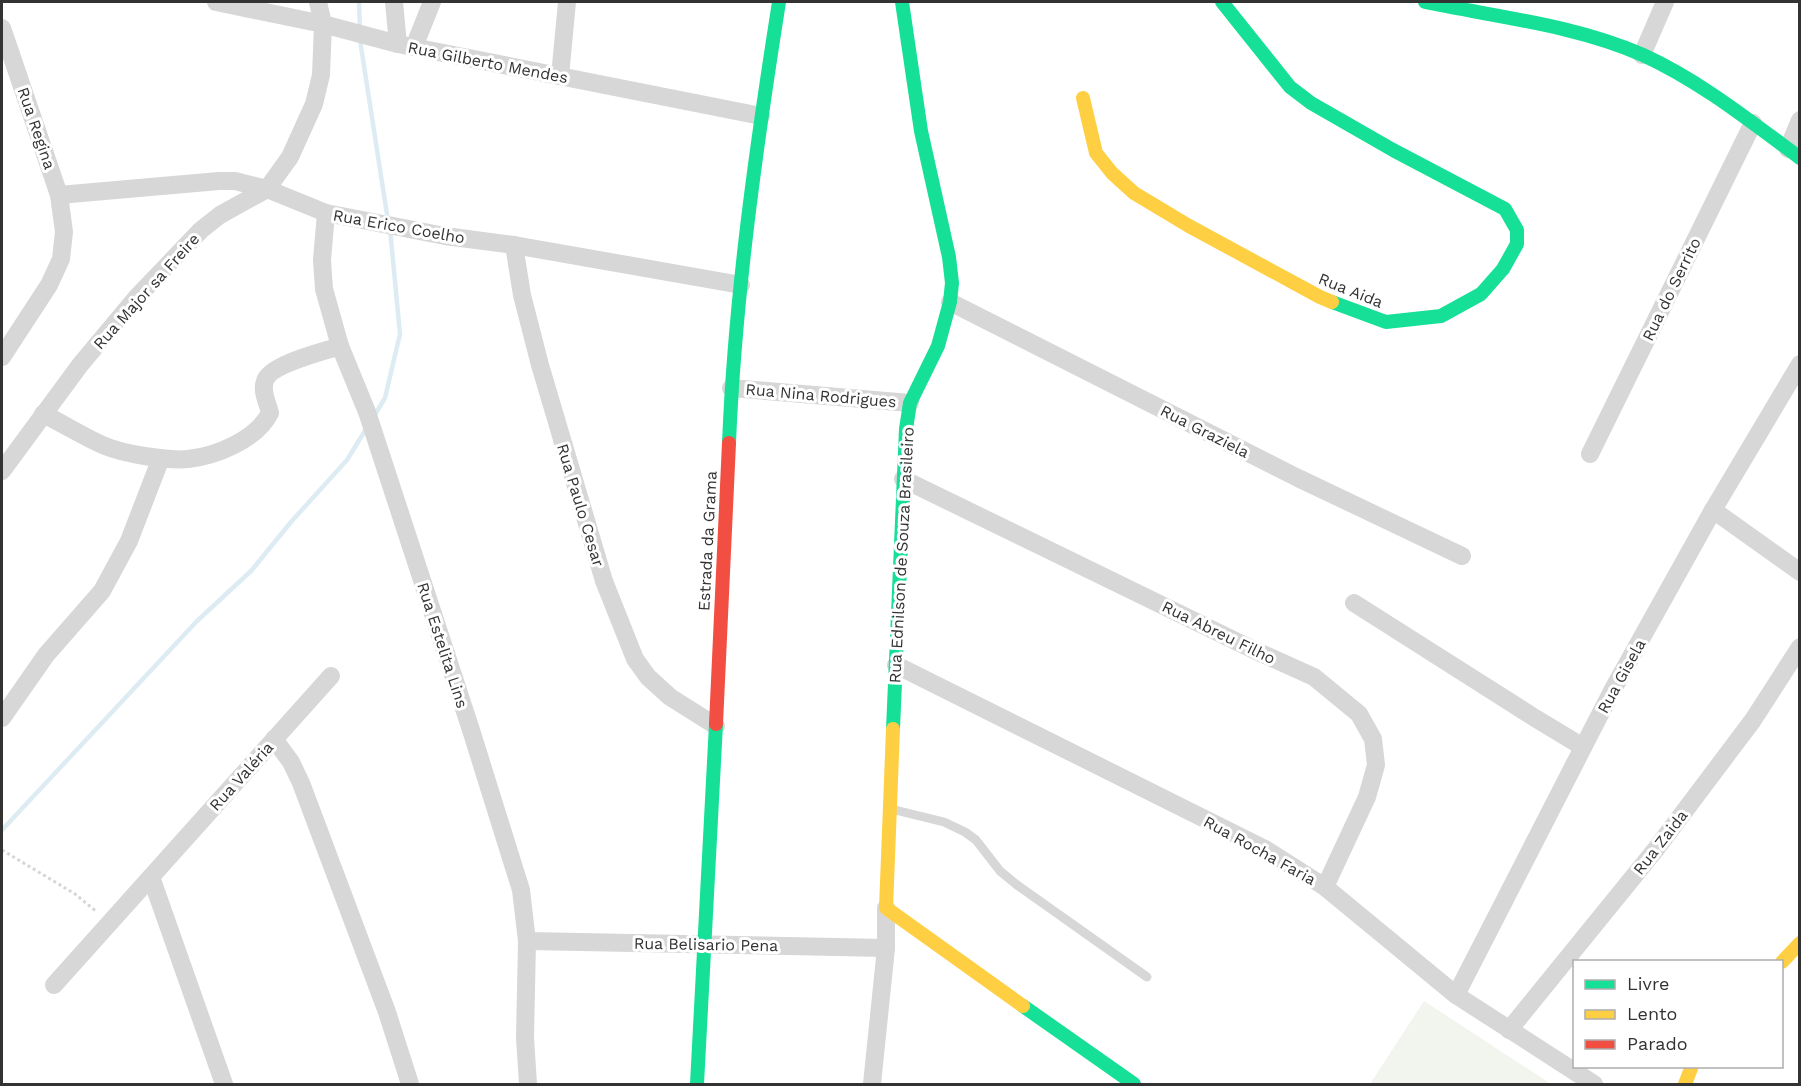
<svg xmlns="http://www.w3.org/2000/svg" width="1801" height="1086" viewBox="0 0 1801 1086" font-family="'Work Sans',sans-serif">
<rect width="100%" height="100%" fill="#fff"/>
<!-- green -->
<path fill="#f1f5ed" d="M1424,1001L1551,1084H1370Z"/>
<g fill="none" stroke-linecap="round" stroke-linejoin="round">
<!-- stream -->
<g stroke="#ddebf3" stroke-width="4.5">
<path d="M359,2L360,28"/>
<path d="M360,40L388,221"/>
<path d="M374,416L385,398L400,334L390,229"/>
<path d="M2,830L197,621L251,571L291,522L347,460L366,429"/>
</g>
<!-- path -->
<path stroke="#d6d6d6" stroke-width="3" stroke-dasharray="3 3" stroke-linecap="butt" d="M2,850L75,894L97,912"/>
<!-- lane -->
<path stroke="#d7d7d7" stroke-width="9" d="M891,809L944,822L965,832L976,840L1000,871L1017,885L1147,977"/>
<!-- street -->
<g stroke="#d7d7d7" stroke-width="18">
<path d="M216,2L323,24L398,44L761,116"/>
<path d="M394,2L398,44"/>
<path d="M2,28L59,195L64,232L61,259L49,285L2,357"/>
<path d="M414,47L432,2"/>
<path d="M1642,55L1665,2"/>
<path d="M560,76L567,2"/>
<path d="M1788,149L1800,120"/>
<path d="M59,195L219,181H235L267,189L326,213L445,236L514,245L741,285"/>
<path d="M326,213L322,260L324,289L340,346L367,412L471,730L521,890L527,941L525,1038L528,1084"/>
<path d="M514,245L522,295L540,365L604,581L635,659L648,677L670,697L716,726"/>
<path d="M950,302L1298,478L1462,556"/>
<path d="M731,388L910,403"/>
<path d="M43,414C64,424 84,437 105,446C124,454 168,461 188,459C216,456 256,440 270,413C268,404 261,391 265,381C270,364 323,352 340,346"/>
<path d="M1590,454L1753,123"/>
<path d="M2,471L80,365L136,298L201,230L220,215L267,189L290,157L314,104L321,75L323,24L318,2"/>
<path d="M903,479L1254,650L1314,677L1359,714L1373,739L1376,765L1367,797L1325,887"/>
<path d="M1713,510L1800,572"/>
<path d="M1354,603L1535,718L1583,747"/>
<path d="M896,665L1265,849L1325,887L1456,995L1594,1084"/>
<path d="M2,718L46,655L102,591L129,541L161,458"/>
<path d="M274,739L291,762L301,783L387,1012L410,1084"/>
<path d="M151,877L224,1084"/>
<path d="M527,941L886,948"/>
<path d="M54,985L331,676"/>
<path d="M1456,995L1612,691L1713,510L1800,364"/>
<path d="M1509,1030L1656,849L1753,720L1800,647"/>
<path d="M872,1084L886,948V908"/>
</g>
<!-- fast -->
<g stroke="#16e098" stroke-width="14">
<path d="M1222,2L1290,87L1311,103L1393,150L1505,209L1517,230V244L1503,269L1481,294L1441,316L1386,322L1332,302"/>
<path d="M1425,2C1497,17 1575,25 1643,55C1700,81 1750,121 1800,158"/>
<path d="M729,443C735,296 756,148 779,2"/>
<path d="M893,729L906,429L910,403L938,346L950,302L952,283L949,257L921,131L902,2"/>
<path d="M1023,1006L1134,1084"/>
<path d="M697,1084L716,724"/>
</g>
<!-- slow -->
<g stroke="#ffcf43" stroke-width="14">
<path d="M1083,98L1096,153L1112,173L1134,193L1189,226L1320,297L1332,302"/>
<path d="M893,729L886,908L1023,1006"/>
<path d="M1782,962L1800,943"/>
<path d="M1685,1084L1692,1066"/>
</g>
<!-- jam -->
<path stroke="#f24e42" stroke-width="14" d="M716,724L729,443"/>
</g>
<g text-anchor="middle" stroke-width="6" stroke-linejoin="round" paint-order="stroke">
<!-- street labels -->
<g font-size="16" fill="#333" stroke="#fff">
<text transform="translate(488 62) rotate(11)" y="6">Rua Gilberto Mendes</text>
<text transform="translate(37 128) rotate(71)" y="6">Rua Regina</text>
<text transform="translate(399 226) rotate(10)" y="6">Rua Erico Coelho</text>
<text transform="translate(1671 289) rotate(-64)" y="6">Rua do Serrito</text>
<text transform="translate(1351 290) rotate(22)" y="6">Rua Aida</text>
<text transform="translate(146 291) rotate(-48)" y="6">Rua Major sa Freire</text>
<text transform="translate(821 395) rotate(5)" y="6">Rua Nina Rodrigues</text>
<text transform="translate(1205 431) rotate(27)" y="6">Rua Graziela</text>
<text transform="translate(581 505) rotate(73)" y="6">Rua Paulo Cesar</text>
<text transform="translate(707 541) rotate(-87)" y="6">Estrada da Grama</text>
<text transform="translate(901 555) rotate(-87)" y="6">Rua Ednilson de Souza Brasileiro</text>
<text transform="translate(1219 632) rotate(26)" y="6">Rua Abreu Filho</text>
<text transform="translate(443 645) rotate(72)" y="6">Rua Estelita Lins</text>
<text transform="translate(1621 676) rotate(-61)" y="6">Rua Gisela</text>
<text transform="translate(241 776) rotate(-48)" y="6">Rua Valéria</text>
<text transform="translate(1660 842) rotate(-52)" y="6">Rua Zaida</text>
<text transform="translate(1260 850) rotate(29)" y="6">Rua Rocha Faria</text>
<text transform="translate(706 944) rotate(1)" y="6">Rua Belisario Pena</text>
</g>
</g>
<!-- border -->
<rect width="1801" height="1086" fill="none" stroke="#333333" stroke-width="6"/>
<!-- legend -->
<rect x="1573" y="960" width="210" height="108" fill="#ffffff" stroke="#adadad" stroke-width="1.5"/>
<rect x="1585" y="980" width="30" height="9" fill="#16e098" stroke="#adadad" stroke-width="1.5"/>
<text x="1627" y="990" font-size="18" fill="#333333">Livre</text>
<rect x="1585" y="1010" width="30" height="9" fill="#ffcf43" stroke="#adadad" stroke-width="1.5"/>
<text x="1627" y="1020" font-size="18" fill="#333333">Lento</text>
<rect x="1585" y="1040" width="30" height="9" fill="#f24e42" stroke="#adadad" stroke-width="1.5"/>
<text x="1627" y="1050" font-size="18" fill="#333333">Parado</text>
</svg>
